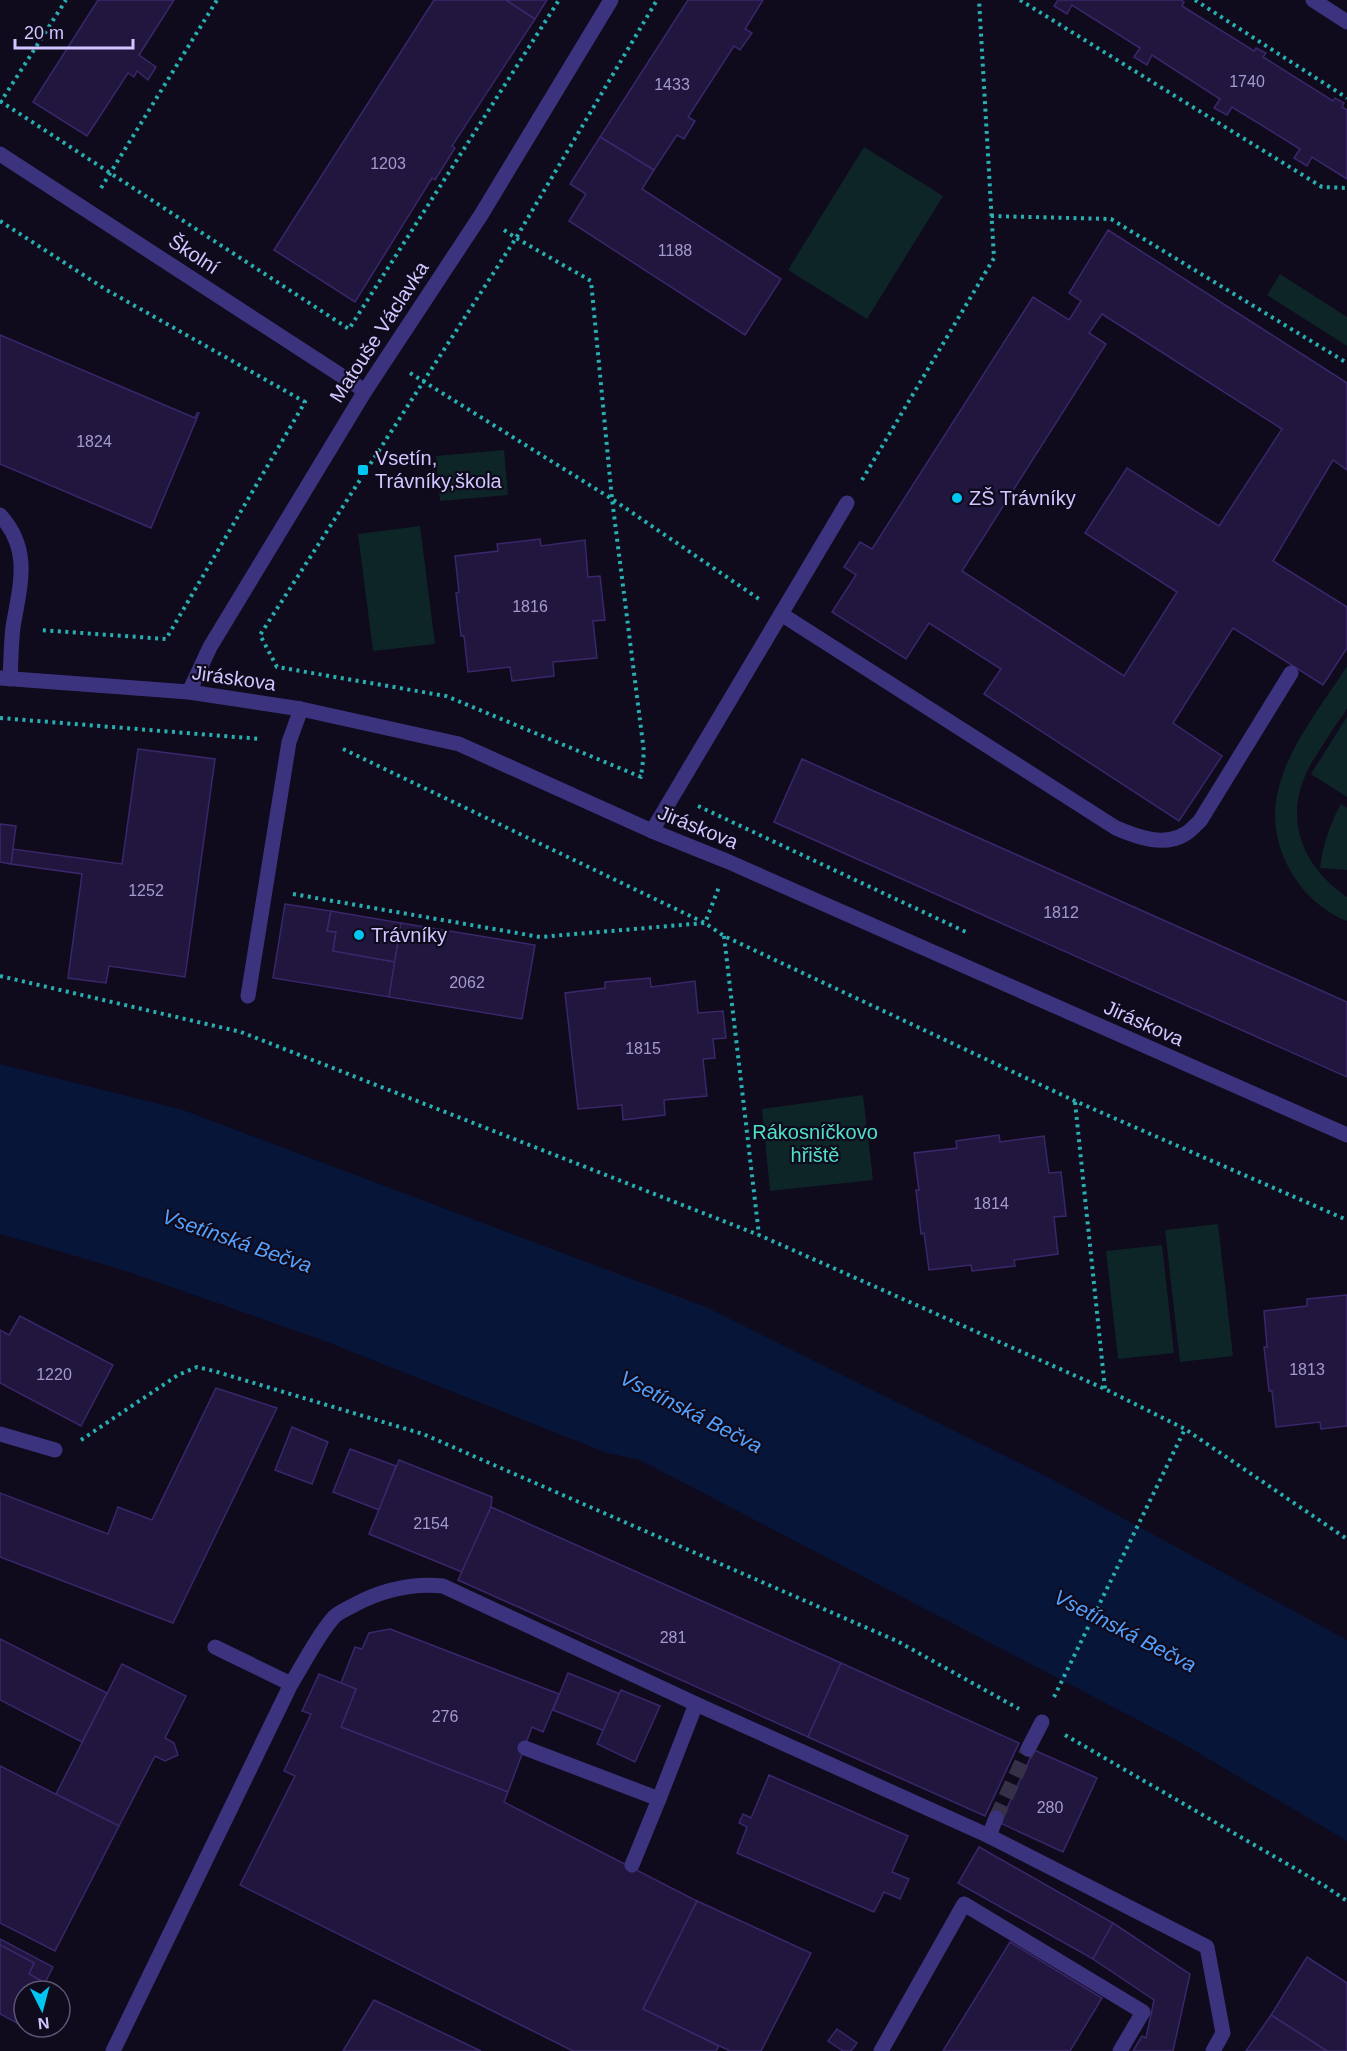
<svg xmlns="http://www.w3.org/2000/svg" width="1347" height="2051" viewBox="0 0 1347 2051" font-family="Helvetica,sans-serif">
<rect width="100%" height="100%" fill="#0f0a1c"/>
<!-- green -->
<g fill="#0d2527">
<path d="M864,147L943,196L867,319L788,270Z"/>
<path d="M1280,274L1347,317V346L1267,295Z"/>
<path d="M504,450L508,495L440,501L436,456Z"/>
<path d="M420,526L435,644L373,651L358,534Z"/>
<path d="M1347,666C1347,677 1347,698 1347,708C1345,713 1340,719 1337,723C1329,736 1320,749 1312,762C1282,814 1299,864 1347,897V921C1323,912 1302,892 1290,870C1247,793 1307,729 1347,666Z"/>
<path d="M1347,717V797L1311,774Z"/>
<path d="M1341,804L1347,808V870L1320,868C1323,845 1329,825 1341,804Z"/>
<path d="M863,1095L873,1180L770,1191L762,1109Z"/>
<path d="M1218,1224L1233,1356L1180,1362L1165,1230Z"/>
<path d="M1162,1245L1174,1353L1118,1359L1106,1251Z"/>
</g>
<!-- water -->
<path fill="#071539" d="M0,1064L183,1110L706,1307L1053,1480L1347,1640V1841L1180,1742L640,1460L607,1453L322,1340L123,1270L0,1234Z"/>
<!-- building -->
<g fill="#21163e" stroke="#3a276b" stroke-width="1.5" fill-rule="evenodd">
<path d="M98,0H174L139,55L156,67L148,80L137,71L134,77L128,73L87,136L33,102Z"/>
<path d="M434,0H506L535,19L452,146L455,148L435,180L432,178L355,302L274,250Z"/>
<path d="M506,0H547L535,19Z"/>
<path d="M688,0H763L745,29L752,33L740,50L734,46L688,117L695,121L684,139L677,135L654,170L600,137Z"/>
<path d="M1058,0H1181L1184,2L1182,6L1254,51L1256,48L1266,53L1263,57L1333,101L1335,98L1344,103L1342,107L1347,110V179L1312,157L1307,166L1294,158L1300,149L1232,107L1227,115L1214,108L1220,99L1152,55L1147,65L1134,57L1140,48L1072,5L1067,14L1054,6Z"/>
<path d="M600,137L654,170L642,189L781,279L745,335L569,221L586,194L570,184Z"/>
<path d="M1108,230L1347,383V470L1333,460L1273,561L1347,607V648L1323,685L1233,628L1173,723L1222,756L1179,821L984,694L1001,669L929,623L906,659L832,612L856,575L844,567L860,542L872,549L1033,297L1069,320L1081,301L1069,293ZM1102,314L1282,429L1219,526L1127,468L1085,533L1177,592L1124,676L962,571L1106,344L1089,333Z"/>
<path d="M0,335L195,418L197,413H199L151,528L0,464Z"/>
<path d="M540,539L541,546L585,540L588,577L600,576L605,620L593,621L597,658L553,662L554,676L512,681L510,667L468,672L464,636H461L456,593L459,592L455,556L498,551L497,544Z"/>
<path d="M138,749L215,759L185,977L109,966L106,983L68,978L82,874L11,864L13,849L122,864Z"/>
<path d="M802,759L1347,1002V1077L774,822Z"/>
<path d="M0,824L16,826L11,864L0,862Z"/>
<path d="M285,904L331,911L327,931L336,932L333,951L395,962L389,997L273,978Z"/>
<path d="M331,911L401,923L395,962L333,951L336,932L327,931Z"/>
<path d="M401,923L535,945L522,1019L389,997Z"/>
<path d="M650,978L651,987L695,981L698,1013L723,1011L726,1038L713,1039L715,1058L703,1059L707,1096L664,1100L665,1115L623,1120L622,1105L578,1109L565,993L605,988V982Z"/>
<path d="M999,1135L1000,1142L1044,1136L1049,1173L1061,1172L1066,1216L1054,1217L1058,1254L1014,1260L1015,1266L972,1271L971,1265L929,1270L924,1233L921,1234L916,1190H919L914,1153L957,1148L956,1141Z"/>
<path d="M1347,1295V1426L1321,1429L1320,1422L1276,1427L1272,1391H1269L1264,1347H1267L1264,1311L1307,1306V1299Z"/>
<path d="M20,1316L113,1365L81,1426L0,1383V1330L9,1335Z"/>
<path d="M216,1388L277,1408L173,1623L0,1557V1493L108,1534L118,1507L152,1520Z"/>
<path d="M292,1427L328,1442L312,1484L275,1470Z"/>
<path d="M350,1449L396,1466L379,1510L333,1492Z"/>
<path d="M399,1460L492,1497L491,1507L462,1572L369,1534Z"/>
<path d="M491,1507L841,1663L808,1737L458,1580Z"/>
<path d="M390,1629L559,1694L543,1732L532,1727L508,1792L341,1727L356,1689L341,1683L355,1647L362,1649L369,1633Z"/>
<path d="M0,1639L107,1693L82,1742L0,1700Z"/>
<path d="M841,1663L1019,1743L985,1816L808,1737Z"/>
<path d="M122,1664L186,1696L165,1738L174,1743L178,1755L165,1761L155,1756L119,1826L56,1794Z"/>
<path d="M568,1673L620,1694L605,1731L553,1710Z"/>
<path d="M319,1674L356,1689L341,1727L508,1792L504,1802L697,1901L643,2009L719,2046L716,2051H573L240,1885L295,1776L284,1771L311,1714L302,1711Z"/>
<path d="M621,1690L660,1706L635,1762L597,1744Z"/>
<path d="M1034,1750L1097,1778L1063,1852L1000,1823Z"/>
<path d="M0,1766L119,1826L55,1951L0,1923Z"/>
<path d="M769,1775L908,1836L892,1872L909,1879L900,1899L884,1892L874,1912L737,1853L747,1827L739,1823L743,1814L751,1818Z"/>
<path d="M979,1847L1113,1923L1093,1959L958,1883Z"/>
<path d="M697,1901L811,1953L761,2051H730L643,2009Z"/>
<path d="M1113,1923L1190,1974L1173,2051H1133L1142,2036L1146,2038L1154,2000L1093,1959Z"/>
<path d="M0,1939L53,1967L45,1983L29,1974L34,1963L0,1945Z"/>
<path d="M1010,1942L1102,1998L1070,2051H943Z"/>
<path d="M0,1945L34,1963L29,1974L45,1983L41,1991H24L23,2026L0,2014Z"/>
<path d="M1307,1957L1347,1983V2051H1327L1271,2015Z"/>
<path d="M374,2000L481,2051H343Z"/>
<path d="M1271,2015L1327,2051H1246Z"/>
<path d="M837,2029L857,2043L851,2051H843L828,2041Z"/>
</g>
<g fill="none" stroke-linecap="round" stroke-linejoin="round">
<!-- minor-tunnel -->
<path stroke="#363049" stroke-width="15" stroke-dasharray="15 8" stroke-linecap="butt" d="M996,1818L1028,1749"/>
<!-- path -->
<g stroke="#28afb1" stroke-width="4" stroke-dasharray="3 4.5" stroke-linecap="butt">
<path d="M1020,0L1322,187L1347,188"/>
<path d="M1195,0L1347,98"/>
<path d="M0,101L349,329L559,0"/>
<path d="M0,103L66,0"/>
<path d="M101,188L217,0"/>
<path d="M991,216L1111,219L1347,363"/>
<path d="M0,221L105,289L305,402L166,639L40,630"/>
<path d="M504,230L516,238L591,281L612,499L644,752L641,777L446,696L277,667L260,635L516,238L657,0"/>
<path d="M410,373L612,499L759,599"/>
<path d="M862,480L994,258L979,0"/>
<path d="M0,718L261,739"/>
<path d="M343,749L705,923L724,936L1075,1101L1347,1220"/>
<path d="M698,806L968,933"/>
<path d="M293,894L540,937L705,923L719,887"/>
<path d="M724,936L759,1235"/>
<path d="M0,976L241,1032L759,1235L1105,1389L1185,1429L1347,1539"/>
<path d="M1075,1102L1105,1389"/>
<path d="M81,1440L178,1375L197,1367L214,1371L423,1434L897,1641L1019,1709"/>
<path d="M1054,1697L1185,1429"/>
<path d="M1065,1735L1325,1886L1347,1901"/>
</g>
<!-- minor -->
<g stroke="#3c337e" stroke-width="15">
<path d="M1313,0L1347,22"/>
<path d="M0,154L365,391"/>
<path d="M0,515C32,550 20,585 13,627C11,644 11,662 10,679"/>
<path d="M781,614L1116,828C1137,837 1164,847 1185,834C1191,831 1195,825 1200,821L1291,673"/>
<path d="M0,678L189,692L301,709L459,744L652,831L729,862L1347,1135"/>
<path d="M189,692L210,647L365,391L481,215L611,0"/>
<path d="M652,831L847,503"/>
<path d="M248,996L289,742L301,709"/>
<path d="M0,1434L55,1450"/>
<path d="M215,1647L291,1684"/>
<path d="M525,1748L659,1799"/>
<path d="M1028,1749L1042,1722"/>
<path d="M989,1836L996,1818"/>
<path d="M632,1865L659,1799L696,1704"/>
<path d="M113,2051L291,1684C305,1662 317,1636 334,1617C339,1612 347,1609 354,1605C382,1590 411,1583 443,1586L696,1704L989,1836L1207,1947L1223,2033L1213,2051"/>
<path d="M881,2051L964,1904L1143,2012L1120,2051"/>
</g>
</g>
<!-- markers -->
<g fill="#00c6f1" stroke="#0f0a1c" stroke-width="2">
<rect x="357" y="464" width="12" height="12" rx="3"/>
<circle cx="957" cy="498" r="6"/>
<circle cx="359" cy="935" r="6"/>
</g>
<g text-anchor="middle" stroke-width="4.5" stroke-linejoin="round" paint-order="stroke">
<!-- number labels -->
<g font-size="16" fill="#a59acf">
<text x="1247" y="87">1740</text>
<text x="672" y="90">1433</text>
<text x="388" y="169">1203</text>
<text x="675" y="256">1188</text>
<text x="94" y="447">1824</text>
<text x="530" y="612">1816</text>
<text x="146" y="896">1252</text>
<text x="1061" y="918">1812</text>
<text x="467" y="988">2062</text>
<text x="643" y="1054">1815</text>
<text x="991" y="1209">1814</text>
<text x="1307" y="1375">1813</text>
<text x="54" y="1380">1220</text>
<text x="431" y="1529">2154</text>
<text x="673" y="1643">281</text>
<text x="445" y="1722">276</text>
<text x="1050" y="1813">280</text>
</g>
<!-- street labels -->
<g font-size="20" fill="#d1c6ff" stroke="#0f0a1c">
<text transform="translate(194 254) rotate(33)" y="7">Školní</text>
<text transform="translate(379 332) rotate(-57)" y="7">Matouše Václavka</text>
<text transform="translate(234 678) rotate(8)" y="7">Jiráskova</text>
<text transform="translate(698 827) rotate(22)" y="7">Jiráskova</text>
<text transform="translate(1144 1023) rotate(24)" y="7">Jiráskova</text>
</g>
<!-- poi labels -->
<g font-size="20" fill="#d1c6ff" stroke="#0f0a1c" text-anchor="start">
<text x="375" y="465">Vsetín,<tspan x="375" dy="23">Trávníky,škola</tspan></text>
<text x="969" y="505">ZŠ Trávníky</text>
<text x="371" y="942">Trávníky</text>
</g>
<!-- park labels -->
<g font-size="20" fill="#4fe2c9" stroke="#0f0a1c">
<text x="815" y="1139">Rákosníčkovo<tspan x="815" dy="23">hřiště</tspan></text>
</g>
<!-- water labels -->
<g font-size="21" font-style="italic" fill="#54a2ff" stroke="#0f0a1c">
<text transform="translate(237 1241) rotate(19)" y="7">Vsetínská Bečva</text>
<text transform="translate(691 1412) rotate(27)" y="7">Vsetínská Bečva</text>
<text transform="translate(1125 1631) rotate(27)" y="7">Vsetínská Bečva</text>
</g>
</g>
<!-- north arrow -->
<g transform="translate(42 2009) rotate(174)"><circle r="28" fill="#0f0a1c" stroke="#5d5577" stroke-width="1.5"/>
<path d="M0-4.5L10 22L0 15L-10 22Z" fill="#00c6f1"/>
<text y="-9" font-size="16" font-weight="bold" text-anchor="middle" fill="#d1c6ff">N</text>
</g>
<!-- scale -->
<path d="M15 39v9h118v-9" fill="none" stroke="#d1c6ff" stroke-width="3"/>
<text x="24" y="39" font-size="18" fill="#d1c6ff" stroke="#0f0a1c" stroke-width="4.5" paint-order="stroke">20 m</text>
</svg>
